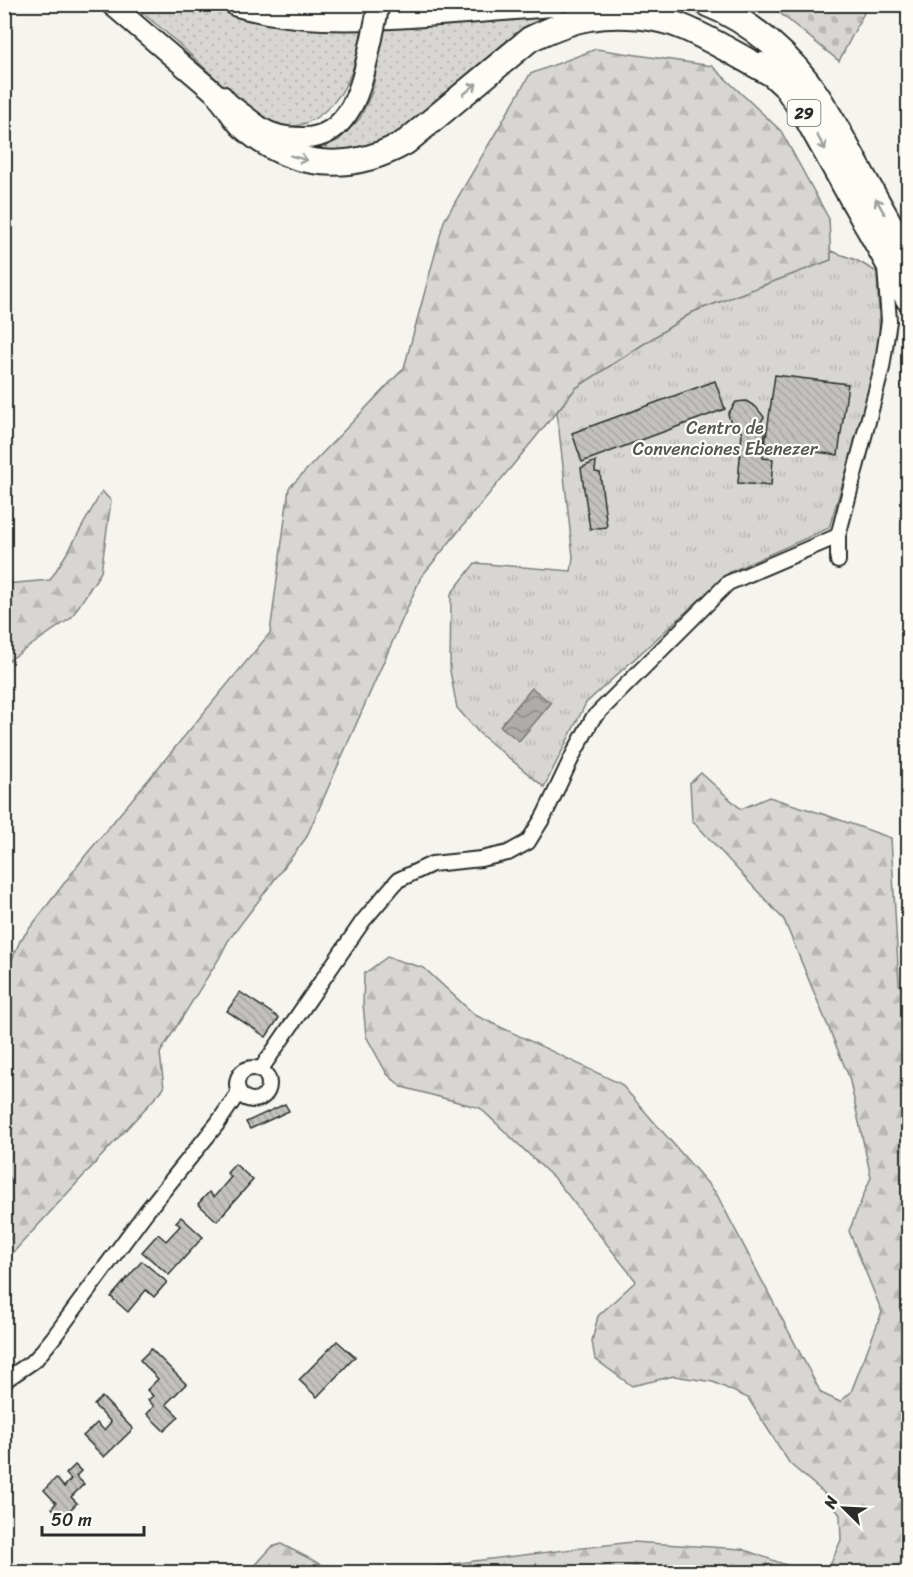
<svg xmlns="http://www.w3.org/2000/svg" width="913" height="1577" viewBox="0 0 913 1577" font-family="Sriracha,sans-serif">
<defs>
<pattern id="forest-firs" width="22" height="20" patternUnits="userSpaceOnUse" patternTransform="scale(1.5)"><rect width="22" height="20" fill="#d7d6d2"/><path d="M5 1l3.5 6h-7zM16 11l3.5 6h-7z" fill="#b9b8b4"/></pattern>
<pattern id="cemetery-stones" width="16" height="16" patternUnits="userSpaceOnUse" patternTransform="scale(1.5)"><rect width="16" height="16" fill="#d7d6d2"/><path d="M2 7V4a2 2 0 0 1 4 0v3zM10 15v-3a2 2 0 0 1 4 0v3z" fill="#b9b8b4"/></pattern>
<pattern id="park-tufts" width="24" height="20" patternUnits="userSpaceOnUse" patternTransform="scale(1.5)"><rect width="24" height="20" fill="#d7d6d2"/><path d="M3 7l-1-3M5 7V3M7 7l1-3M15 17l-1-3M17 17v-4M19 17l1-3" fill="none" stroke="#b9b8b4"/></pattern>
<pattern id="garden-dots" width="8" height="8" patternUnits="userSpaceOnUse" patternTransform="scale(1.5)"><rect width="8" height="8" fill="#d7d6d2"/><path d="M2 2h.1M6 6h.1" fill="none" stroke="#b9b8b4" stroke-width="1.8" stroke-linecap="round"/></pattern>
<pattern id="water-waves" width="16" height="10" patternUnits="userSpaceOnUse" patternTransform="scale(1.5)"><rect width="16" height="10" fill="#adaca9"/><path d="M0 5q4-4 8 0t8 0" fill="none" stroke="#8d8c8a"/></pattern>
<pattern id="building-back-hatch" width="6" height="6" patternUnits="userSpaceOnUse" patternTransform="scale(1.5)"><rect width="6" height="6" fill="#c2c1be"/><path d="M-1 5l2 2M0 0l6 6M5-1l2 2" fill="none" stroke="#a7a6a3"/></pattern>
</defs>
<rect width="100%" height="100%" fill="#f5f4ef"/>
<filter id="ink" filterUnits="userSpaceOnUse"><feTurbulence type="fractalNoise" baseFrequency=".0167" numOctaves="2"/><feDisplacementMap in="SourceGraphic" scale="12" xChannelSelector="R" yChannelSelector="G"/><feConvolveMatrix kernelMatrix="1 2 1 2 8 2 1 2 1" color-interpolation-filters="sRGB"/></filter>
<g filter="url(#ink)">
<!-- forest -->
<g fill="url(#forest-firs)" stroke="#81807e" stroke-width="1.5">
<path d="M596,49L712,66L781,131L829,219L831,260L693,312L576,388L421,577L306,838L228,941L220,957L160,1053L164,1088L9,1257H5L4,978L20,941L85,856L270,633L289,488L404,368L444,221L530,74Z"/>
<path d="M102,491L111,501L101,572L71,618L5,663V584L50,580L70,548Z"/>
<path d="M701,773L741,809L769,797L826,815L891,838L899,984L908,998V1572H399L474,1561L632,1542L742,1549L797,1569L827,1572L841,1540L840,1515L823,1492L790,1464L748,1398L713,1382L674,1376L632,1386L595,1359L592,1341L598,1316L636,1281L556,1180L480,1108L402,1087L387,1074L366,1036L363,1003L364,974L387,957L424,968L475,1015L621,1084L716,1193L821,1393L840,1402L851,1392L882,1312L849,1231L871,1177L849,1077L784,920L692,820L690,783Z"/>
<path d="M281,1544L322,1565L371,1572H249L272,1547Z"/>
</g>
<!-- cemetery -->
<path fill="url(#cemetery-stones)" stroke="#81807e" stroke-width="1.5" d="M770,5H868L839,61Z"/>
<!-- park -->
<path fill="url(#park-tufts)" stroke="#81807e" stroke-width="1.5" d="M831,251L856,260L877,272L880,343L869,398L829,528L730,572L586,703L544,787L479,733L457,708L450,671L451,594L475,563L571,571L573,557L557,412L576,388L693,312L831,260Z"/>
<!-- garden -->
<g fill="url(#garden-dots)" stroke="#81807e" stroke-width="1.5">
<path d="M132,5H210L264,20L363,26C359,41 357,56 352,71C342,100 311,134 277,125C266,121 255,112 246,105C219,84 197,59 171,37C159,26 145,15 132,5Z"/>
<path d="M586,11L394,143L373,151L303,150L326,146L339,140L360,118L372,92L384,29L486,22Z"/>
</g>
<!-- water -->
<path fill="url(#water-waves)" stroke="#797877" stroke-width="1.5" d="M532,688L551,703L519,741L500,726Z"/>
<!-- building -->
<g fill="url(#building-back-hatch)" stroke="#2b2b2b" stroke-width="1.5">
<path d="M775,375L848,384L838,455L765,445Z"/>
<path d="M715,381L725,409L582,462L572,433Z"/>
<path d="M746,401L756,407L764,417L756,430H765L763,458L773,459L771,486L738,483L742,432L732,427L728,414L736,402Z"/>
<path d="M596,461L595,472L600,473L607,527L590,529L581,468Z"/>
<path d="M240,992L279,1018L266,1037L227,1011Z"/>
<path d="M285,1104L289,1111L250,1129L246,1122Z"/>
<path d="M235,1164L253,1180L217,1221L198,1204L209,1192L214,1197L231,1177L227,1173Z"/>
<path d="M181,1217L203,1237L169,1275L142,1252L158,1234L166,1241L180,1226L176,1222Z"/>
<path d="M142,1261L167,1282L154,1297L146,1290L128,1312L111,1297Z"/>
<path d="M337,1341L355,1357L317,1397L299,1380Z"/>
<path d="M151,1349L186,1384L166,1404L179,1417L164,1431L147,1414L154,1406L148,1400L153,1396L147,1390L158,1379L140,1360Z"/>
<path d="M102,1397L133,1429L104,1457L83,1436L97,1423L104,1430L111,1422L94,1405Z"/>
<path d="M75,1465L81,1471L76,1476L84,1484L71,1497L77,1503L62,1518L52,1508L56,1503L44,1490L56,1478L64,1487L71,1479L66,1474Z"/>
</g>
<g fill="none" stroke-linecap="round" stroke-linejoin="round">
<defs>
<g id="street">
<path d="M838,561V536L882,368L889,321L885,267"/>
<circle cx="253" cy="1084" r="16"/>
<path d="M261,1069L363,921L398,880L432,864L481,859L508,853L528,842L544,816L574,753L593,718L728,583L838,536"/>
<path d="M4,1381L35,1360L53,1338L146,1212L217,1124L239,1092"/>
</g>
<path id="secondary" d="M111,4L221,98L261,128C273,136 287,138 301,138C354,140 363,77 372,38"/>
<g id="highway">
<path d="M237,4C294,20 351,19 410,15C458,12 505,8 553,4"/>
<path d="M707,4C751,21 793,58 818,97C833,120 846,145 859,169C875,198 892,227 908,257"/>
<path d="M762,65L786,87L805,115L908,299"/>
<path d="M221,98C229,107 235,119 244,127C292,170 352,173 406,142L530,39C549,30 569,21 590,18C618,13 658,16 685,28C715,41 745,60 774,75"/>
</g>
</defs>
<!-- street casing -->
<use href="#street" stroke="#2b2b2b" stroke-width="18"/>
<!-- secondary casing -->
<use href="#secondary" stroke="#2b2b2b" stroke-width="24"/>
<!-- highway casing -->
<use href="#highway" stroke="#2b2b2b" stroke-width="28"/>
<!-- street -->
<use href="#street" stroke="#fdfcf7" stroke-width="14"/>
<!-- secondary -->
<use href="#secondary" stroke="#fdfcf7" stroke-width="20"/>
<!-- highway -->
<use href="#highway" stroke="#fdfcf7" stroke-width="24"/>
<defs>
<path id="secondary-bridge" d="M372,38L379,4"/>
</defs>
<!-- secondary-bridge casing -->
<use href="#secondary-bridge" stroke="#2b2b2b" stroke-width="24" stroke-linecap="butt"/>
<!-- secondary-bridge -->
<use href="#secondary-bridge" stroke="#fdfcf7" stroke-width="20"/>
</g>
<!-- one-way arrows -->
<defs><path id="oneway-shaft" d="M-6 0H5M1.5-3L5.5 0L1.5 3" fill="none" stroke-width="1.6" stroke-linecap="round" stroke-linejoin="round" transform="scale(1.5)"/></defs>
<g stroke="#9e9e9b">
<use href="#oneway-shaft" transform="translate(470 89) rotate(-40)"/>
<use href="#oneway-shaft" transform="translate(821 142) rotate(61)"/>
<use href="#oneway-shaft" transform="translate(299 158) rotate(15)"/>
<use href="#oneway-shaft" transform="translate(880 206) rotate(-119)"/>
</g>
</g>
<g text-anchor="middle" stroke-width="4.5" stroke-linejoin="round" paint-order="stroke">
<!-- shield labels -->
<rect fill="#fdfcf7" stroke="#6a6a68" stroke-width="1.5" x="787.5" y="100" width="33" height="26" rx="4.5"/>
<g font-size="16" font-weight="bold" fill="#2b2b2b">
<text x="804" y="119">29</text>
</g>
<!-- park labels -->
<g font-size="18" fill="#565655" stroke="#fdfcf7">
<text x="725" y="434">Centro de<tspan x="725" dy="21">Convenciones Ebenezer</tspan></text>
</g>
</g>
<!-- margin -->
<rect width="913" height="1577" fill="none" stroke="#fdfcf7" stroke-width="24"/>
<rect x="12" y="12" width="889" height="1553" fill="none" stroke="#2b2b2b" stroke-width="2" filter="url(#ink)"/>
<!-- north arrow -->
<g transform="translate(844 1508) rotate(294)" stroke="#fdfcf7" stroke-width="4.5" paint-order="stroke">
<path d="M0-4.5L10 22L0 15L-10 22Z" fill="#2b2b2b"/>
<text y="-9" font-size="16" font-weight="bold" text-anchor="middle" fill="#2b2b2b">N</text>
</g>
<!-- scale -->
<path d="M42 1526v9h102v-9" fill="none" stroke="#2b2b2b" stroke-width="3"/>
<text x="51" y="1526" font-size="18" fill="#2b2b2b" stroke="#fdfcf7" stroke-width="4.5" paint-order="stroke">50 m</text>
</svg>
